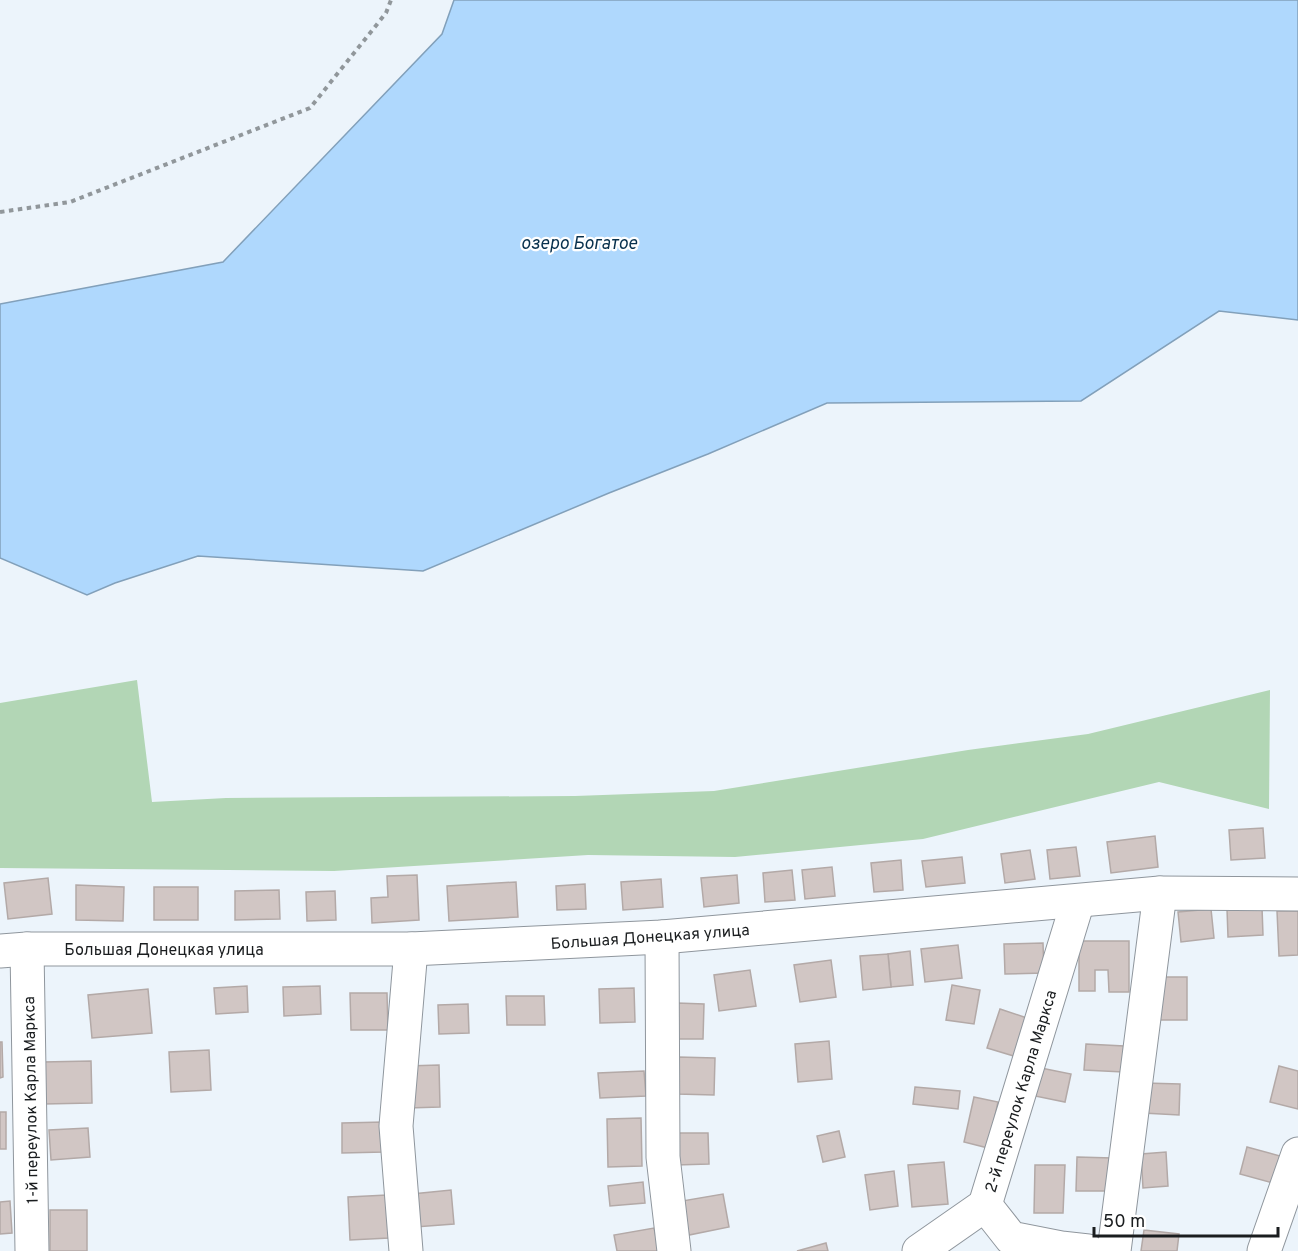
<svg xmlns="http://www.w3.org/2000/svg" width="1298" height="1251" viewBox="0 0 1298 1251" font-family="Overpass,sans-serif">
<rect width="100%" height="100%" fill="#ecf4fb"/>
<!-- green -->
<path fill="#b2d6b5" d="M137,680L152,802L226,798L575,796L714,791L968,750L1088,734L1270,690L1269,809L1159,782L923,839L735,857L588,855L334,871L0,868V703Z"/>
<!-- water -->
<path fill="#afd8fd" stroke="#82a0ba" stroke-width="1.5" d="M454,0H1298V320L1219,311L1081,401L827,403L708,454L609,493L423,571L198,556L115,583L87,595L0,558V304L223,262L442,34Z"/>
<!-- building -->
<g fill="#d1c6c4" stroke="#b3a9a7" stroke-width="1.5">
<path d="M1263,828L1265,858L1231,860L1229,830Z"/>
<path d="M1155,836L1158,867L1111,873L1107,842Z"/>
<path d="M1076,847L1080,876L1050,879L1047,850Z"/>
<path d="M1030,850L1035,879L1005,883L1001,854Z"/>
<path d="M962,857L965,883L926,887L922,861Z"/>
<path d="M901,860L903,890L874,892L871,863Z"/>
<path d="M832,867L835,896L805,899L802,870Z"/>
<path d="M792,870L795,900L765,902L763,873Z"/>
<path d="M417,875L419,920L372,923L371,898L388,897L387,876Z"/>
<path d="M737,875L739,903L704,907L701,878Z"/>
<path d="M48,878L52,914L8,919L4,883Z"/>
<path d="M661,879L663,907L623,910L621,882Z"/>
<path d="M516,882L518,917L449,921L447,886Z"/>
<path d="M585,884L586,909L557,910L556,886Z"/>
<path d="M76,885L124,887L123,921L76,920Z"/>
<rect x="154" y="887" width="44" height="33"/>
<path d="M279,890L280,919L235,920V891Z"/>
<path d="M335,891L336,920L307,921L306,892Z"/>
<path d="M1262,907L1263,935L1228,937L1227,909Z"/>
<path d="M1211,909L1214,938L1181,942L1178,912Z"/>
<path d="M1277,911H1298V955L1279,956Z"/>
<path d="M1079,941H1129V992H1109L1108,970H1095V991H1079Z"/>
<path d="M1043,943L1044,973L1005,974L1004,944Z"/>
<path d="M958,945L962,978L925,982L921,949Z"/>
<path d="M910,951L913,985L891,987L888,954Z"/>
<path d="M888,954L891,987L863,990L860,956Z"/>
<path d="M831,960L836,997L800,1002L794,965Z"/>
<path d="M750,970L756,1006L719,1011L714,975Z"/>
<rect x="1155" y="977" width="32" height="43"/>
<path d="M952,985L980,990L974,1024L946,1020Z"/>
<path d="M247,986L248,1012L216,1014L214,988Z"/>
<path d="M320,986L321,1014L284,1016L283,987Z"/>
<path d="M634,988L635,1022L600,1023L599,989Z"/>
<path d="M148,989L152,1033L92,1038L88,995Z"/>
<path d="M350,993H387L388,1030H351Z"/>
<path d="M506,996H544L545,1025H507Z"/>
<path d="M677,1003L704,1004L703,1039H676Z"/>
<path d="M468,1004L469,1033L439,1034L438,1005Z"/>
<path d="M1000,1009L1030,1019L1017,1057L987,1048Z"/>
<path d="M829,1041L832,1079L798,1082L795,1044Z"/>
<path d="M0,1042H2L3,1077L0,1078Z"/>
<path d="M1086,1044L1124,1046L1123,1072L1084,1070Z"/>
<path d="M209,1050L211,1090L171,1092L169,1052Z"/>
<path d="M678,1057L715,1058L714,1095L677,1094Z"/>
<path d="M91,1061L92,1103L44,1104L43,1062Z"/>
<path d="M439,1065L440,1107L408,1108L406,1066Z"/>
<path d="M1279,1066L1298,1071V1109L1270,1102Z"/>
<path d="M1041,1068L1071,1074L1065,1102L1035,1096Z"/>
<path d="M644,1071L646,1096L600,1098L598,1073Z"/>
<path d="M1144,1083L1180,1084L1179,1115L1143,1113Z"/>
<path d="M915,1087L960,1091L958,1109L913,1104Z"/>
<path d="M974,1097L998,1102L988,1148L964,1142Z"/>
<rect x="0" y="1112" width="6" height="37"/>
<path d="M641,1118L642,1166L608,1167L607,1119Z"/>
<path d="M384,1122V1152L342,1153V1123Z"/>
<path d="M88,1128L90,1157L51,1160L49,1130Z"/>
<path d="M839,1131L845,1157L823,1162L817,1136Z"/>
<path d="M676,1133H708L709,1164L676,1165Z"/>
<path d="M1247,1147L1280,1156L1273,1183L1240,1174Z"/>
<path d="M1166,1152L1168,1186L1143,1188L1141,1154Z"/>
<path d="M1077,1157L1112,1158L1111,1191H1076Z"/>
<path d="M944,1162L948,1204L912,1207L908,1165Z"/>
<path d="M1035,1165H1065L1063,1213H1034Z"/>
<path d="M894,1171L898,1206L870,1210L865,1175Z"/>
<path d="M643,1182L645,1203L610,1206L608,1186Z"/>
<path d="M451,1190L454,1224L415,1227L412,1194Z"/>
<path d="M723,1194L729,1227L689,1235L682,1201Z"/>
<path d="M387,1195L389,1238L350,1240L348,1197Z"/>
<path d="M10,1201L12,1233L0,1234V1202Z"/>
<rect x="50" y="1210" width="37" height="41"/>
<path d="M654,1228L659,1251H617L614,1235Z"/>
<path d="M1144,1230L1179,1234L1177,1251H1141Z"/>
<path d="M826,1243L828,1251H797Z"/>
</g>
<g fill="none" stroke-linecap="round" stroke-linejoin="round">
<defs>
<g id="minor">
<path d="M662,937L663,1157L674,1251"/>
<path d="M27,949L32,1251"/>
<path d="M0,951L27,949H411L662,937L1160,893L1298,894"/>
<path d="M985,1205L1011,1238L1061,1248L1088,1251"/>
<path d="M406,1251L396,1126L411,949"/>
<path d="M919,1251L985,1205L1078,901"/>
<path d="M1114,1251L1160,893"/>
<path d="M1264,1251L1298,1154"/>
</g>
</defs>
<!-- minor casing -->
<use href="#minor" stroke="#8f969d" stroke-width="35"/>
<!-- path -->
<path stroke="#91979b" stroke-width="4" stroke-dasharray="4.5 4.5" stroke-linecap="butt" d="M0,212L70,202L310,108L386,13L391,0"/>
<!-- minor -->
<use href="#minor" stroke="#fff" stroke-width="33"/>
</g>
<g text-anchor="middle" stroke-width="4.5" stroke-linejoin="round" paint-order="stroke">
<!-- street labels -->
<g font-size="16" fill="#1a1d1f" stroke="#fff">
<text transform="translate(650 936) rotate(-4)" y="6">Большая Донецкая улица</text>
<text x="164" y="955">Большая Донецкая улица</text>
<text transform="translate(1020 1091) rotate(-73)" y="6">2-й переулок Карла Маркса</text>
<text transform="translate(30 1100) rotate(-91)" y="6">1-й переулок Карла Маркса</text>
</g>
<!-- water labels -->
<g font-size="18" font-style="italic" fill="#08314e" stroke="#fff">
<text x="579" y="249">озеро Богатое</text>
</g>
</g>
<!-- scale -->
<path d="M1094 1227v9h184v-9" fill="none" stroke="#1a1d1f" stroke-width="3"/>
<text x="1103" y="1227" font-size="18" fill="#1a1d1f" stroke="#ffffff" stroke-width="4.5" paint-order="stroke">50 m</text>
</svg>
